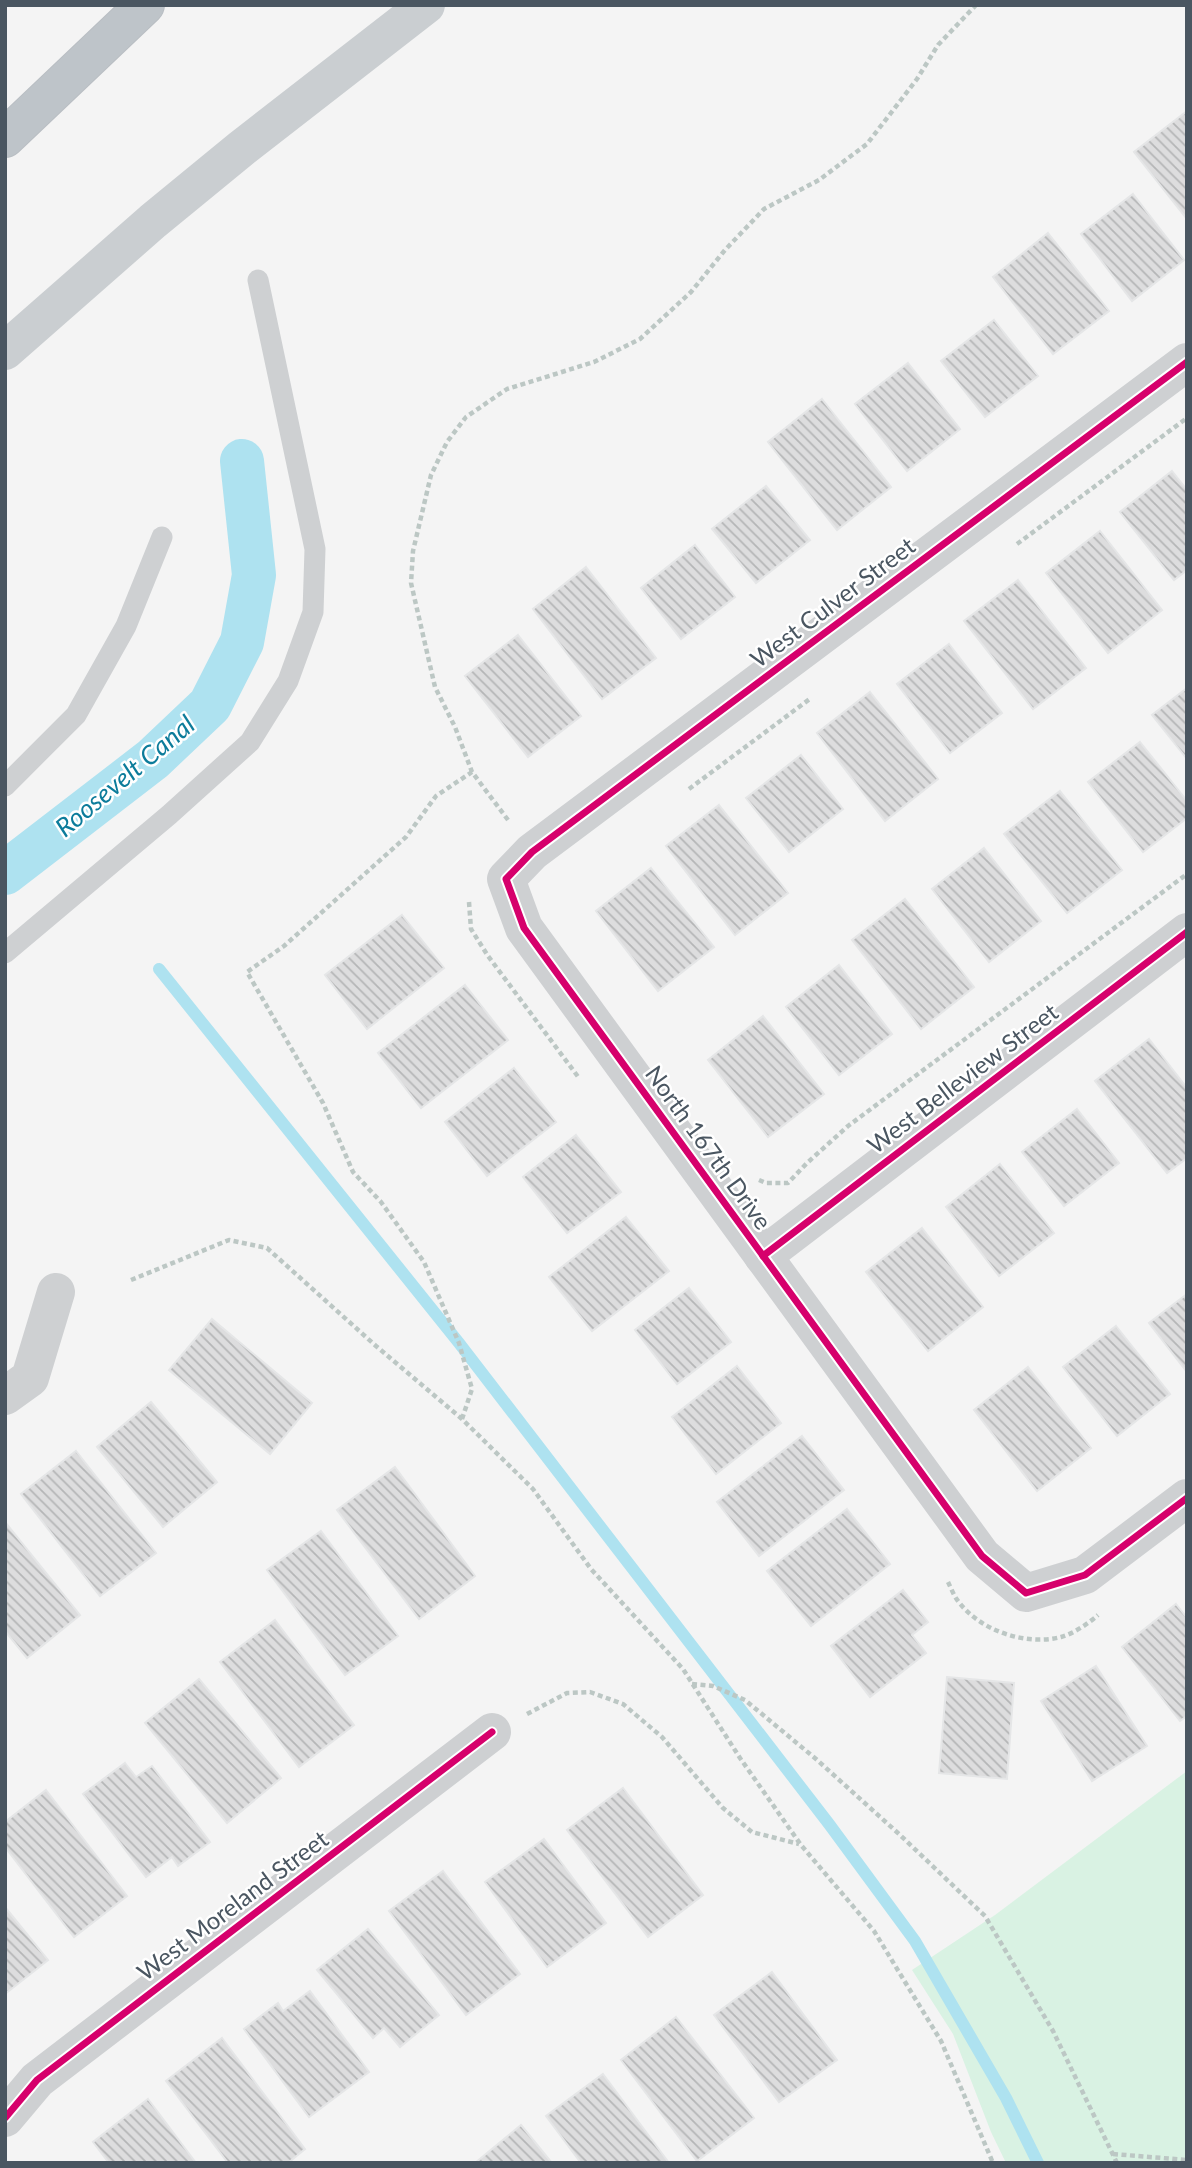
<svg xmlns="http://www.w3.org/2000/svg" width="1192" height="2168" viewBox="0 0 1192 2168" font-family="Lato,sans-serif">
<defs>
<pattern id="building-back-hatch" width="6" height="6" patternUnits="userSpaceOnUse" patternTransform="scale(1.75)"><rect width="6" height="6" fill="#ddddde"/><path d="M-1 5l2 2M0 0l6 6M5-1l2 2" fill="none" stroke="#b5b6b7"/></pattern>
</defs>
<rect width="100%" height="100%" fill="#f4f4f4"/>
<!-- park -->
<path fill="#d9f2e3" d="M1187,1771V2163H1006L991,2132L953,2034L912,1970L995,1915Z"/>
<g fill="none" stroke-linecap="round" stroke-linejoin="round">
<!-- stream -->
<path stroke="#aee2f0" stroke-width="12" d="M159,969L459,1343L829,1824L915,1941L1006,2098L1038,2163"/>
<!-- canal -->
<path stroke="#aee2f0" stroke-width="44" d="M5,873L153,759L210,705L242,642L254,575L242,461"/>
</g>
<!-- building -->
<g fill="url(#building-back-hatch)" stroke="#e5e6e7" stroke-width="2">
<path d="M1187,111V219L1134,152Z"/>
<path d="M1133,194L1184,260L1132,301L1081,234Z"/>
<path d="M1048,233L1109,311L1053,354L993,277Z"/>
<path d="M994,320L1038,376L985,417L941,361Z"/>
<path d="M908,363L960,429L907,471L855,404Z"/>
<path d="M822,399L891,487L837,530L768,442Z"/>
<path d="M1172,471L1187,490V570L1174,580L1120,512Z"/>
<path d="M766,486L810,540L756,583L712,529Z"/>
<path d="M1100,531L1162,610L1108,653L1046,573Z"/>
<path d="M695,545L735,597L681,639L641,588Z"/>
<path d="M586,567L656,658L602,699L533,609Z"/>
<path d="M1018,580L1086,668L1033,709L964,621Z"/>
<path d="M518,635L581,716L528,757L465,676Z"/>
<path d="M949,644L1002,713L950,753L897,684Z"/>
<path d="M1187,688V759L1152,715Z"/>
<path d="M870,692L938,779L885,821L817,733Z"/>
<path d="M1140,742L1187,801V818L1143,852L1088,782Z"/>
<path d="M801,755L843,809L789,852L746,798Z"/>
<path d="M1060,791L1122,870L1067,913L1004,834Z"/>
<path d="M719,805L788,893L735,935L666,846Z"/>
<path d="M984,848L1041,921L989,962L932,889Z"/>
<path d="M651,868L714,947L658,991L596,911Z"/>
<path d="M905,899L974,987L921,1029L852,940Z"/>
<path d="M402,915L444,968L367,1029L325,975Z"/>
<path d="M839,965L892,1034L839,1075L786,1007Z"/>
<path d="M465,985L508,1040L421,1108L378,1053Z"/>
<path d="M763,1016L824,1094L768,1137L708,1060Z"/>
<path d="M1149,1039L1187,1088V1158L1167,1173L1095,1081Z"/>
<path d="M514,1068L556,1122L487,1176L445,1122Z"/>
<path d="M1077,1109L1119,1163L1064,1206L1022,1152Z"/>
<path d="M576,1135L621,1192L567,1233L523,1177Z"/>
<path d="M1000,1164L1054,1233L999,1276L946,1207Z"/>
<path d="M626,1217L669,1271L592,1331L549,1277Z"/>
<path d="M922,1228L983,1307L928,1351L866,1272Z"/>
<path d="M689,1288L731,1342L677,1384L635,1330Z"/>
<path d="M1187,1294V1372L1149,1323Z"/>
<path d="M212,1319L312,1403L270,1454L169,1370Z"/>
<path d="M1116,1326L1170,1394L1117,1436L1063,1367Z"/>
<path d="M737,1366L781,1423L716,1474L672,1417Z"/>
<path d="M1028,1367L1091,1448L1037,1491L974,1410Z"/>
<path d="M151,1402L217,1482L163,1527L97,1447Z"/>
<path d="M802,1436L844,1490L759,1556L717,1502Z"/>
<path d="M76,1451L156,1553L100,1596L21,1494Z"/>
<path d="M395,1467L475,1576L419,1619L337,1510Z"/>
<path d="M847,1509L890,1564L811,1626L767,1571Z"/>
<path d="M5,1522L80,1615L27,1658L5,1631Z"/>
<path d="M321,1531L398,1636L345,1675L267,1570Z"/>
<path d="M903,1590L928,1622L912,1635L926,1653L870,1697L831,1646Z"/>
<path d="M1176,1604L1187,1618V1716L1180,1721L1122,1647Z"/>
<path d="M275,1620L354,1725L299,1767L220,1662Z"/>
<path d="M1096,1666L1147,1746L1092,1781L1041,1701Z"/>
<path d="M947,1677L1014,1683L1007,1779L939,1773Z"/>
<path d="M199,1679L281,1778L227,1823L145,1723Z"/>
<path d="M125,1763L136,1777L152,1766L210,1842L178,1866L172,1857L146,1877L83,1794Z"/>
<path d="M623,1788L703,1895L648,1937L567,1830Z"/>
<path d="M46,1790L127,1896L74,1937L5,1847V1822Z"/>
<path d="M544,1839L606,1923L547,1967L485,1882Z"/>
<path d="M443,1871L520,1974L466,2015L389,1911Z"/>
<path d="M5,1907L48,1960L5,1994Z"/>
<path d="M368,1929L439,2015L400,2047L384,2028L373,2038L317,1970Z"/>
<path d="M772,1972L837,2060L779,2102L714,2015Z"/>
<path d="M310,1991L369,2072L309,2117L244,2029L278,2003L283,2011Z"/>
<path d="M676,2017L754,2118L697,2161L621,2060Z"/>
<path d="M222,2038L305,2149L288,2163H228L166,2081Z"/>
<path d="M603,2074L669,2163H581L546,2116Z"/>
<path d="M148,2099L196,2163H109L93,2142Z"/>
<path d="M521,2125L552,2163H475Z"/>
</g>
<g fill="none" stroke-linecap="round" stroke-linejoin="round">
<defs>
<path id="highway" d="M5,138L145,5"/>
</defs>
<!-- highway casing -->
<use href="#highway" stroke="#b9bec3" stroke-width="40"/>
<!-- path -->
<g stroke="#bcc7c4" stroke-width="4.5" stroke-dasharray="5 3.5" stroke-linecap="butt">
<path d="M1017,544L1187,418"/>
<path d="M689,789L811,698"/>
<path d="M508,820L472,772L455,727L435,687L411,583L413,551L431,475L447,442L466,417L507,389L594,362L640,339L691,292L725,250L764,209L819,180L867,144L917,79L938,45L976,5"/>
<path d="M469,902L471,929L488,956L579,1078"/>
<path d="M759,1180L766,1183H788L807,1163L848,1126L1187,874"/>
<path d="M131,1280L229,1240L267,1248L376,1346L462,1419L533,1489L591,1569L683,1669L740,1758L801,1845L874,1931L941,2041L993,2163"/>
<path d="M462,1419L472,1389L459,1343L424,1262L381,1202L353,1172L323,1103L247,972L284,946L406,837L436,796L472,772"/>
<path d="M948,1582C951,1588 954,1596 958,1601C980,1631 1026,1646 1061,1637C1073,1634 1089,1623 1098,1615"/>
<path d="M692,1684L713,1686L745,1700L816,1759L899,1834L985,1916L1053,2031L1117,2163"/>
<path d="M527,1714L567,1693L590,1692L623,1704L662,1737L723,1808L752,1832L799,1844"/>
<path d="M1113,2154L1187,2160"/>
</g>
<!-- lane -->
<g stroke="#ced0d2" stroke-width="21">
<path d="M5,786L76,715L126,626L162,537"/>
<path d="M5,953L169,815L250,742L288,681L313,612L315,549L258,280"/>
</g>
<!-- street -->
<g stroke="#ced0d2" stroke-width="38">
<path d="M1187,362L532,852L506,879L524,928L982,1556L1026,1593L1085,1575L1187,1498"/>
<path d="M763,1256L1187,932"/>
<path d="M5,1396L30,1378L56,1292"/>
<path d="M5,2118L37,2080L492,1732"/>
</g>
<!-- primary -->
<path stroke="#caced1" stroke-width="38" d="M5,351L153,221L242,148L426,5"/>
<!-- highway -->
<use href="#highway" stroke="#bec4c9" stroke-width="38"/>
<defs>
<g id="cycleway">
<path d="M1187,362L532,852L506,879L524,928L982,1556L1026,1593L1085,1575L1187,1498"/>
<path d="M763,1256L1187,932"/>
<path d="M5,2118L37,2080L492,1732"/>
</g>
</defs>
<!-- cycleway casing -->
<use href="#cycleway" stroke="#fff" stroke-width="11"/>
<!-- cycleway -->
<use href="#cycleway" stroke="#d6006c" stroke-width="7"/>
</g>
<g text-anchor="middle" stroke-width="5" stroke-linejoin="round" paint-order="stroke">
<!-- street labels -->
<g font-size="24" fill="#4a5661" stroke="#fff">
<text transform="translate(833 603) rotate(-37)" y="8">West Culver Street</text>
<text transform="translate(963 1079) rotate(-37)" y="8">West Belleview Street</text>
<text transform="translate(708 1148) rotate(54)" y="8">North 167th Drive</text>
<text transform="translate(233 1906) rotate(-37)" y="8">West Moreland Street</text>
</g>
<!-- water labels -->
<g font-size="26" font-style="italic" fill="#0c7c9b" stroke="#fff">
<text transform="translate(125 776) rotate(-40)" y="9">Roosevelt Canal</text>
</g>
</g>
<!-- border -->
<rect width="1192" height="2168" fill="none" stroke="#4a5661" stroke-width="14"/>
</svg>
